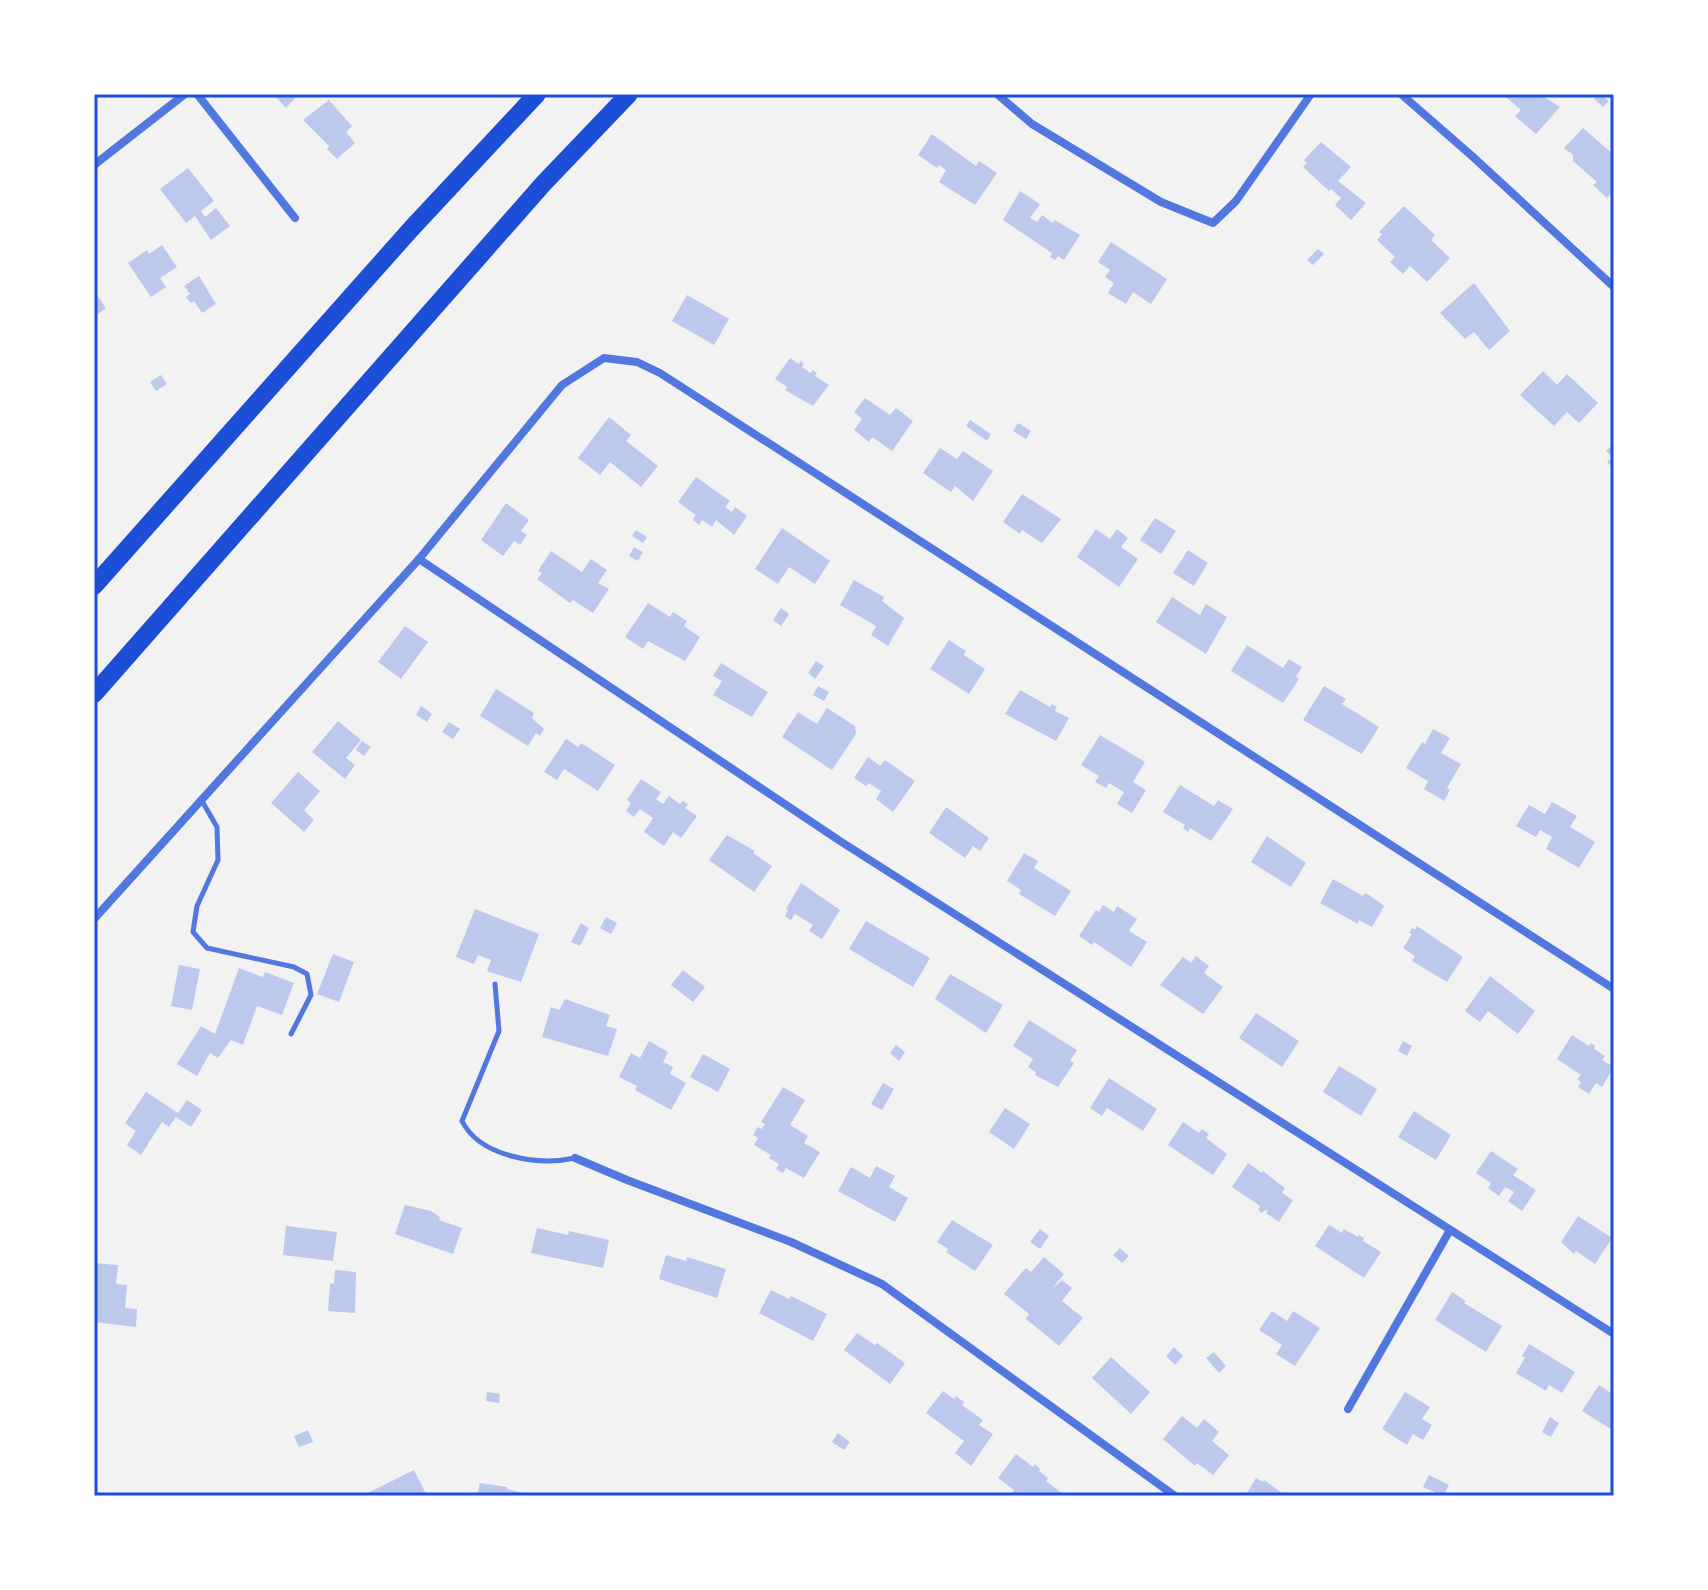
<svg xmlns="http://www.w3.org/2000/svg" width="1708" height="1590" viewBox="0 0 1708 1590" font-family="Mulish,sans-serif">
<rect width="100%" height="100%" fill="#f2f2f2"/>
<!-- building -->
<g fill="#bdc9ec">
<path d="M273,94H299L286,108Z"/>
<path d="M1509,94H1540L1560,107L1536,134L1515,116L1521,110L1506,97Z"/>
<path d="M1599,94L1609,101L1603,107L1594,99Z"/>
<path d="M329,100L352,126L346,132L355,143L337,159L327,149L329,146L303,120Z"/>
<path d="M1583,128L1614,155V190L1607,198L1593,185L1597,182L1573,161V155L1564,148Z"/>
<path d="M932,134L976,166L979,161L997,173L975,205L939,182L946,170L939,165L937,168L918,155Z"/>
<path d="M1321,142L1351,167L1338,181L1366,203L1351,220L1335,205L1341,198L1331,189L1329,191L1303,167L1307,163L1304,160Z"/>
<path d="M188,168L214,201L201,211L205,217L216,208L230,226L211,240L195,216L186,223L160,189Z"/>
<path d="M1020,191L1040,204L1030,218L1037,222L1042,215L1053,223L1055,220L1080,235L1064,260L1058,256L1055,260L1050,257L1052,253L1003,220Z"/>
<path d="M1404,206L1435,235L1431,240L1450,258L1427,282L1410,266L1403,274L1390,262L1395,257L1377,240L1382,234L1379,232Z"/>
<path d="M1111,242L1167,279L1151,304L1133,292L1126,304L1108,293L1114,283L1105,277L1110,270L1098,262Z"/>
<path d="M162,245L177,267L160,278L166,287L151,297L128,263L147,250L149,254Z"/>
<path d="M1318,249L1324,254L1313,265L1307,260Z"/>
<path d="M199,276L216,304L202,313L194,301L191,303L186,297L190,294L184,286Z"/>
<path d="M1474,283L1510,331L1489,350L1474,332L1465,339L1440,313Z"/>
<path d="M94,291L106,308L94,317Z"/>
<path d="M687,295L729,319L714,345L672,321Z"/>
<path d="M790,358L799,364L800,361L804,364L802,367L810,373L813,370L817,373L815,376L829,385L813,406L785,390L787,387L775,379Z"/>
<path d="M1543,371L1557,385L1567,374L1598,403L1579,423L1567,412L1554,426L1520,395Z"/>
<path d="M161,375L167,384L156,391L150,382Z"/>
<path d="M865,398L890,415L896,408L913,421L892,451L872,437L869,442L854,430L862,419L854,412Z"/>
<path d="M609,417L631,435L626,441L658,466L641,487L610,462L600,475L578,458Z"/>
<path d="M970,420L991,434L987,441L966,426Z"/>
<path d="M1018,423L1031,431L1026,439L1013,431Z"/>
<path d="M1614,443V469L1607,462L1612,457L1606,451Z"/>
<path d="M940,448L957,459L963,451L993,471L973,501L955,486L951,492L923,473Z"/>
<path d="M696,477L730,501L725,507L732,512L735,507L747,516L734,535L716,520L712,527L702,520L699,525L693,520L696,515L678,502Z"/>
<path d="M1022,494L1061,519L1042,543L1022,530L1020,534L1003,522Z"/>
<path d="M506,503L529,520L521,531L527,535L520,545L514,541L503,556L481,540Z"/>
<path d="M1155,518L1176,531L1161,554L1140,540Z"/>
<path d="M782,528L830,561L815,584L789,567L778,584L755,569Z"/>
<path d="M1096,529L1110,539L1117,529L1128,538L1121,547L1138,559L1119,587L1077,557Z"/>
<path d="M636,530L647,537L643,543L632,536Z"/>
<path d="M634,547L643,552L638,561L629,556Z"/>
<path d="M1188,550L1208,563L1194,586L1173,573Z"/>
<path d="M551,551L582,572L591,559L607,570L598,583L609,589L593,613L573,600L570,603L537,579L542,573L538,571Z"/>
<path d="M854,580L884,597L882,601L904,618L888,646L871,635L876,626L840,605Z"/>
<path d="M1172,597L1200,615L1206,604L1227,617L1206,654L1156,622Z"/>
<path d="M648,603L670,617L673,612L687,621L684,626L700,637L685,661L648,641L643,649L625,637Z"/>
<path d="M781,608L789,614L781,626L773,620Z"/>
<path d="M405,626L428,642L401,679L378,662Z"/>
<path d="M949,640L966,651L964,655L985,669L969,694L930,669Z"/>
<path d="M1247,645L1283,668L1289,659L1302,667L1296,677L1299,679L1283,703L1231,671Z"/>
<path d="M816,661L824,666L815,679L808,673Z"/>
<path d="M721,663L768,692L752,717L713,695L722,681L713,676Z"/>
<path d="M818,686L829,692L824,701L813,695Z"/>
<path d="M1324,686L1346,699L1342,704L1379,727L1362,754L1303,720Z"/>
<path d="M496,689L534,713L532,718L544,729L540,736L536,733L528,746L480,716Z"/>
<path d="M1020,690L1050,707L1052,704L1057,707L1055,711L1069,718L1056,741L1005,714Z"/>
<path d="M421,706L432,714L427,722L416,715Z"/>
<path d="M827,708L855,726L856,734L832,770L782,737L798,712L817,724Z"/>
<path d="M338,721L361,740L346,758L355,765L345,779L312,752Z"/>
<path d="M449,722L460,729L453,739L442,732Z"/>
<path d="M1433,729L1450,738L1441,753L1461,764L1447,788L1450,790L1444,801L1424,789L1428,781L1406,768L1422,742L1425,744Z"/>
<path d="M1100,735L1145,762L1133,782L1146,790L1132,813L1117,804L1124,792L1109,783L1106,788L1095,782L1099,776L1081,765Z"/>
<path d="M566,739L578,747L581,743L615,765L598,791L564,769L557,780L544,772Z"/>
<path d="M362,741L371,747L364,756L356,750Z"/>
<path d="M868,757L880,766L885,760L915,781L893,812L876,799L881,791L869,783L866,786L854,778Z"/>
<path d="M298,772L320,791L304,810L314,820L304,832L271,803Z"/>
<path d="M641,779L661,792L656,799L663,804L669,796L680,804L683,801L688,804L685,808L697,816L681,838L673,832L664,846L644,832L653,818L640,809L634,817L626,811L631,803L627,800Z"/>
<path d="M1180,785L1214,806L1218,800L1233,809L1211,841L1190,828L1188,832L1183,828L1185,825L1163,812Z"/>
<path d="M1552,802L1577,816L1570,827L1595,842L1579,868L1546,849L1552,837L1540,830L1536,837L1516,826L1529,805L1545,814Z"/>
<path d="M946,807L989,838L980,851L973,846L965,858L929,833Z"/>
<path d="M727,835L755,851L753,853L772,866L754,892L709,860Z"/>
<path d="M1267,836L1306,863L1291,887L1251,862Z"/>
<path d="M1024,853L1038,861L1034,868L1071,891L1055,916L1019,894L1021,890L1007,881Z"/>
<path d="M1333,879L1363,896L1365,893L1372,897L1384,906L1372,927L1359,920L1358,924L1320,903Z"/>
<path d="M801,883L840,910L822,939L809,931L813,925L795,914L791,920L785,916L788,910L786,909Z"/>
<path d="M1103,905L1114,912L1117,906L1137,919L1129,931L1147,942L1131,967L1094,942L1092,945L1079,936L1096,910L1099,912Z"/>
<path d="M475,909L539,934L521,982L487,971L491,960L478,955L474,964L456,957Z"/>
<path d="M606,917L617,923L611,934L600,928Z"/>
<path d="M866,921L930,958L913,987L849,949Z"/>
<path d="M581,923L589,928L580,946L571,942Z"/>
<path d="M1417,926L1463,957L1447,982L1412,961L1415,956L1403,948L1412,934L1409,933L1412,928L1415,930Z"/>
<path d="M333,954L354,962L339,1002L317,994Z"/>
<path d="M1196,956L1209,966L1204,973L1223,987L1203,1014L1160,985L1183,957L1191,963Z"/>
<path d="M179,965L200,969L192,1010L171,1006Z"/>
<path d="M239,968L263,977L265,972L294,983L282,1015L257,1006L243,1045L231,1040L218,1058L210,1053L197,1076L177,1064L201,1026L215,1034Z"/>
<path d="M683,970L705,987L693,1002L671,985Z"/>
<path d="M950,974L1003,1005L986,1033L935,999Z"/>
<path d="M1490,976L1535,1011L1518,1034L1488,1011L1480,1022L1465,1011Z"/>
<path d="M565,999L610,1015L606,1026L617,1029L608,1056L542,1037L551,1007L559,1010Z"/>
<path d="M1256,1013L1299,1041L1282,1067L1239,1038Z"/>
<path d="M1029,1020L1077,1050L1070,1061L1074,1063L1058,1087L1035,1075L1036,1072L1028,1067L1033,1059L1013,1046Z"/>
<path d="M1572,1035L1589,1046L1591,1043L1595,1046L1594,1049L1605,1056L1602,1060L1614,1067L1602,1087L1596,1083L1589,1094L1578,1087L1581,1082L1577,1079L1581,1075L1557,1059Z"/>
<path d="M649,1041L668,1052L663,1062L673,1067L670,1074L686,1083L671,1110L635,1090L637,1086L619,1077L631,1053L640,1058Z"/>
<path d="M1403,1041L1412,1046L1407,1056L1398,1051Z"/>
<path d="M896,1045L905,1052L899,1061L890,1053Z"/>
<path d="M703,1054L730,1069L718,1092L690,1077Z"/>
<path d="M1339,1066L1377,1089L1361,1116L1323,1092Z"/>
<path d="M1109,1078L1157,1109L1143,1131L1107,1108L1102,1116L1090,1108Z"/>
<path d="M883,1083L894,1089L882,1110L871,1104Z"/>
<path d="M783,1087L805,1100L790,1125L808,1136L804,1143L820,1152L804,1178L786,1168L783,1173L776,1169L779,1164L769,1158L771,1155L754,1145L758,1138L753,1135L758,1127L762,1129L765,1124L761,1122Z"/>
<path d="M146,1092L178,1113L187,1100L202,1110L191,1127L176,1117L169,1127L162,1122L141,1155L127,1145L136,1131L125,1123Z"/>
<path d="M1005,1108L1030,1124L1014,1149L989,1132Z"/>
<path d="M1414,1111L1451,1135L1436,1160L1398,1137Z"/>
<path d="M1183,1122L1199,1133L1202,1129L1209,1134L1206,1138L1227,1154L1213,1175L1168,1145Z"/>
<path d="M1491,1151L1518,1169L1513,1175L1536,1190L1522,1211L1508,1201L1514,1192L1505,1187L1499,1196L1488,1188L1491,1183L1476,1173Z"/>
<path d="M1248,1163L1262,1173L1263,1171L1285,1188L1282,1193L1293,1200L1279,1222L1266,1213L1268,1211L1265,1210L1262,1213L1258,1210L1260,1206L1232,1187Z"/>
<path d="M876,1166L895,1176L889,1187L908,1198L895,1222L838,1191L851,1167L870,1178Z"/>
<path d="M405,1205L431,1211L440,1217L439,1220L462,1228L453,1254L395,1234Z"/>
<path d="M1578,1216L1612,1238L1595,1264L1576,1251L1574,1254L1561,1242Z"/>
<path d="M952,1220L993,1245L975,1271L946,1252L948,1249L937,1242Z"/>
<path d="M1329,1225L1342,1233L1344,1229L1358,1237L1359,1235L1364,1238L1363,1241L1381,1252L1364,1278L1315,1246Z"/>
<path d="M286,1226L337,1232L333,1261L283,1255Z"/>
<path d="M537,1228L568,1235L569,1231L609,1240L603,1268L531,1253Z"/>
<path d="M1040,1229L1049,1236L1040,1249L1030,1242Z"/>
<path d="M1120,1248L1129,1256L1122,1263L1113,1255Z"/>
<path d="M666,1255L686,1261L687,1257L726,1269L717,1298L659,1279Z"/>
<path d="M1044,1257L1064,1274L1052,1289L1062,1280L1072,1288L1062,1301L1083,1318L1059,1346L1026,1319L1029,1314L1004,1294L1023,1271L1026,1268L1031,1272Z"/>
<path d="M94,1263L118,1265L116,1284L127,1285L125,1308L137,1309L136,1327L94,1322Z"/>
<path d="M335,1270L356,1272L355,1313L328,1311L330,1283L334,1284Z"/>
<path d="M771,1290L789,1299L791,1296L827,1314L813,1341L759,1313Z"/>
<path d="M1452,1292L1466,1301L1464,1303L1502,1326L1486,1352L1435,1320Z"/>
<path d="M1272,1311L1287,1321L1293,1311L1320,1328L1295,1366L1276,1354L1282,1345L1259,1330Z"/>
<path d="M857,1333L875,1345L877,1343L905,1363L890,1384L844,1350Z"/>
<path d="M1529,1344L1575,1372L1562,1393L1549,1385L1546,1391L1516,1373L1525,1358L1522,1356Z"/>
<path d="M1174,1347L1183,1356L1175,1365L1166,1356Z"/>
<path d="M1214,1352L1226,1366L1219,1373L1206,1358Z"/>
<path d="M1111,1357L1150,1392L1131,1414L1092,1378Z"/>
<path d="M1599,1385L1614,1395V1431L1582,1411Z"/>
<path d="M943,1391L954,1399L956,1396L964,1402L962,1405L983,1420L979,1425L993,1434L971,1466L955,1453L964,1441L926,1413Z"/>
<path d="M487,1392L500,1394L499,1403L486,1401Z"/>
<path d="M1405,1392L1430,1407L1422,1419L1432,1425L1423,1440L1413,1434L1407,1445L1382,1429Z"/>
<path d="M1182,1416L1197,1428L1204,1419L1219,1432L1212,1441L1229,1455L1213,1475L1197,1463L1195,1466L1163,1439Z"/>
<path d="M1550,1417L1559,1423L1551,1437L1542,1432Z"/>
<path d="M308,1430L313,1442L299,1447L294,1436Z"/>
<path d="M838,1433L850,1442L844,1450L832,1442Z"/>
<path d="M1016,1454L1033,1467L1035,1464L1040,1469L1039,1471L1048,1478L1046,1481L1062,1493L1060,1496H1010L1014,1490L998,1478Z"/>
<path d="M414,1470L427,1496H367L366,1494Z"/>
<path d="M1429,1475L1449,1485L1443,1496L1423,1487Z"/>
<path d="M1256,1478L1263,1482L1264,1480L1286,1496H1245Z"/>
<path d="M480,1483L507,1487V1489L534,1496H477Z"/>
</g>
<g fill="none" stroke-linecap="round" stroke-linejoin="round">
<!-- service -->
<g stroke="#5277de" stroke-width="5">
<path d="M202,801L217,827L218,860L197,906L193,932L207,948L294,967L307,974L311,995L291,1034"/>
<path d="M495,984L499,1031L462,1121C480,1157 538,1166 575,1158"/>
</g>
<!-- minor -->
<g stroke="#5277de" stroke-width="8">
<path d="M197,94L295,218"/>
<path d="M997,94L1032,124L1161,202L1213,223L1236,201L1311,94"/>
<path d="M1401,94L1472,156L1614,287"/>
<path d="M94,165L185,94"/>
<path d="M419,559L840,841L1614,1334"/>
<path d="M94,919L419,559L562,385L604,358L637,362L660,373L1614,989"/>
<path d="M575,1158L627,1180L791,1242L882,1284L1175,1496"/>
<path d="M1348,1409L1450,1230"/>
</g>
<!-- motorway -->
<g stroke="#1d4ed8" stroke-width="18">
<path d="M94,586L411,229L537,94"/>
<path d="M94,694L543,184L629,94"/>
</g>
</g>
<!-- border -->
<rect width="1708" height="1590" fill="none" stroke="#ffffff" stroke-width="192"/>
<rect x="96" y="96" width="1516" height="1398" fill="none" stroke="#1d4ed8" stroke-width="3"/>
</svg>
